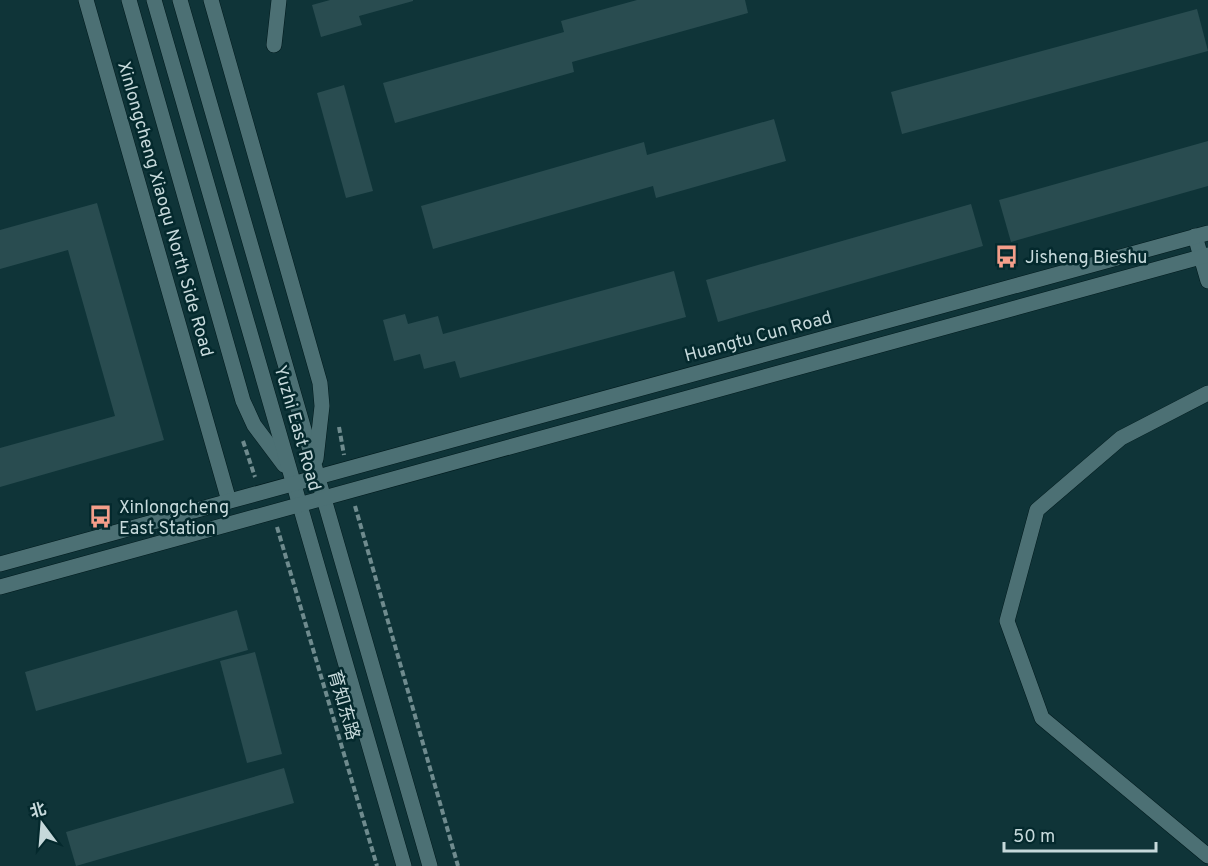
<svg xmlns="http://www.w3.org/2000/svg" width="1208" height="866" viewBox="0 0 1208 866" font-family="Overpass,'Noto Sans SC',sans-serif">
<rect width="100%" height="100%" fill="#0f3438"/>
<!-- building -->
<g fill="#294c50">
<path d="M330,0H413V1L359,16L362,25L321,37L312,5Z"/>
<path d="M637,0H745L748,13L572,62L574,72L395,123L383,83L564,32L561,21Z"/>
<path d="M1197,9L1208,51L902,134L891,92Z"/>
<path d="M344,85L373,191L346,198L317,93Z"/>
<path d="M774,119L786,161L656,198L653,186L433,249L421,206L644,142L647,155Z"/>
<path d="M1208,141V186L1011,242L999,200Z"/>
<path d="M97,203L164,440L0,487V448L115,416L68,250L0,269V230Z"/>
<path d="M971,204L983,246L718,322L706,280Z"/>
<path d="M674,271L686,317L460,378L455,361L424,369L420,354L394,361L383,320L405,314L408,324L438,316L443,334Z"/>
<path d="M237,610L248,650L36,711L25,672Z"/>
<path d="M255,652L282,754L247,763L220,661Z"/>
<path d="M284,768L294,803L76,866L66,832Z"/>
</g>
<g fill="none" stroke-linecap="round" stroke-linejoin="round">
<defs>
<g id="minor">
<path d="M86,0L229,501"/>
<path d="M274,45L279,0"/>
<path d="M1195,236L1208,281"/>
<path d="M1208,393L1121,438L1037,510L1007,621L1042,718L1208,856"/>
</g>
<g id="secondary">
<path d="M129,0L243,401L254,425L284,465"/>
<path d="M154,0L404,866"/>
<path d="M180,0L430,866"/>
<path d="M211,0L320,383L322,406L316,459"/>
<path d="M0,564L1208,233"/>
<path d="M0,587L1208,255"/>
</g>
</defs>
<!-- minor casing -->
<use href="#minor" stroke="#011a1d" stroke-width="16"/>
<!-- secondary casing -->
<use href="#secondary" stroke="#011a1d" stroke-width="16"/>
<!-- path -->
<g stroke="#6f8b8e" stroke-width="4" stroke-dasharray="6 3" stroke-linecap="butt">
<path d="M339,427L344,455"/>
<path d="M243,441L255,477"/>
<path d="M355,506L458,866"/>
<path d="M277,527L377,866"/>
</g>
<!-- minor -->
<use href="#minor" stroke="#4c7074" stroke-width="15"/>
<!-- secondary -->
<use href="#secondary" stroke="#4c7074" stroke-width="15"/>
</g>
<!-- icons -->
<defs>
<symbol id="bus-bare" viewBox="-9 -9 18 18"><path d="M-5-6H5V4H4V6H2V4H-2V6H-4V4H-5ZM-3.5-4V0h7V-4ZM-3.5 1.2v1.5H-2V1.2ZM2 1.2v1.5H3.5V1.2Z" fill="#f49e8a" stroke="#04292d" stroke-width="2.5" paint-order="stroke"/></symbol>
</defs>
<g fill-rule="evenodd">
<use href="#bus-bare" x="990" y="240" width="33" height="33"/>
<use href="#bus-bare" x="84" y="500" width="33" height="33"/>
</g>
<g text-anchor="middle" stroke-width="5" stroke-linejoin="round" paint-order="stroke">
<!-- street labels -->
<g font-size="18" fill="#c6d9db" stroke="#04292d">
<text transform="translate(166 209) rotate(74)" y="6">Xinlongcheng Xiaoqu North Side Road</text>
<text transform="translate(758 336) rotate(-15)" y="6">Huangtu Cun Road</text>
<text transform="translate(298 428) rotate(74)" y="6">Yuzhi East Road</text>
<text transform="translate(344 705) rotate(74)" y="6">育知东路</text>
</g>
<!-- poi labels -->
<g font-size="18" fill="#c6d9db" stroke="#04292d" text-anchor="start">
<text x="1025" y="263">Jisheng Bieshu</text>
<text x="119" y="513">Xinlongcheng<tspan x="119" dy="21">East Station</tspan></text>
</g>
</g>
<!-- north arrow -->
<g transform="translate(42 824) rotate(344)" stroke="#04292d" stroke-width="4.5" paint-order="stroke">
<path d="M0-4.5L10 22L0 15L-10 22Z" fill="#c6d9db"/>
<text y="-9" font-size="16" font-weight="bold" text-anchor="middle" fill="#c6d9db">北</text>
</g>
<!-- scale -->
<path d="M1004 842v9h152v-9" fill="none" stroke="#c6d9db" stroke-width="3"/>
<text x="1013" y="842" font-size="18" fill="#c6d9db" stroke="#04292d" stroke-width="4.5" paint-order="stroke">50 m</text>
</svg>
